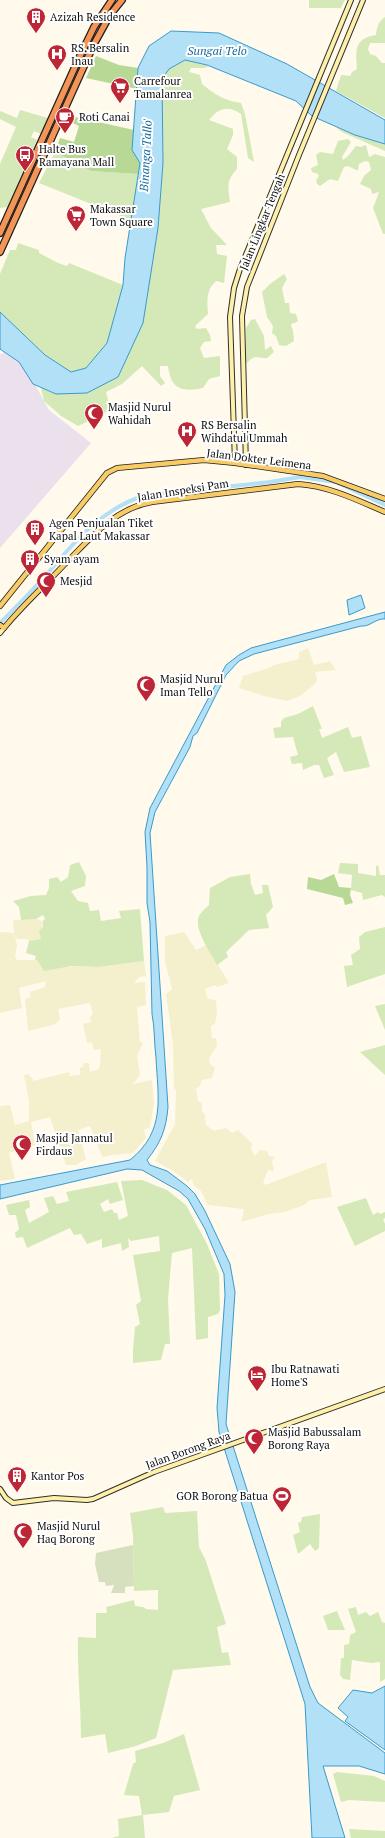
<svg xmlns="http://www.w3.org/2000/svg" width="385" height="1838" viewBox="0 0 385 1838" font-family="'PT Serif',serif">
<rect width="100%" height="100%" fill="#fffaec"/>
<!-- industrial -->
<path fill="#eae1ec" d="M9,346L27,370L49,410L91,443L0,548V354H2Z"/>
<!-- farmland -->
<g fill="#f4efcd">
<path d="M308,648L314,665L330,661L336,670L315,672L317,678L316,683L300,696L287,701L264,696L239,688L243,676L269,668L274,665L299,659V652Z"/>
<path d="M36,919L43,921L41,939L29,941L27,939H17L15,936L17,945L15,956L17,960H37L42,966L98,967L144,961L146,976L139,977L134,983L145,982L146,1005L137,1007L140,1042L143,1043L137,1056L140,1075L133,1084L152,1080L154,1104L150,1127L144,1130L146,1138L133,1153L112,1155L102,1157L90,1126L78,1130L86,1159L76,1165H66L50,1117L31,1122L35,1145L9,1153L15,1179L0,1181V1106L10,1105L15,1125L29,1121V1101L24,1075L29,1074L30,1077H32L33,1081L69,1072L70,1076L80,1075V1068L83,1067L84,1063H89L90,1072L99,1069L100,1063L101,1049L94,1050L92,1042L87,1043L83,1024L91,1022L90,1017L93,1014L90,1003L58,1009L60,1020L53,1025L28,1031L25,999L31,997L30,992L45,987L46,981L19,988L22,1008L0,1013V932L14,933L13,920Z"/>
<path d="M184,932L196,950L206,945L229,983L217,987L215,985L205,989L208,999L216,1000L217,1014L215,1023L211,1026L212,1038H216L217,1046L209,1058L210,1064L215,1068L212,1078L202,1080L200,1086L196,1089L198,1101L202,1103V1111L205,1115L206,1125L214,1131L226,1128L232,1133L238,1130L252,1143L251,1149L255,1156L260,1150L267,1151L269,1156L275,1157L272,1162L274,1171L268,1170L263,1182L265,1185L326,1162L332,1197L310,1200L304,1205L285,1212L269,1214L241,1222L244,1210L243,1209L208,1205L201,1191L194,1186L192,1179L188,1182L173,1171L155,1161L175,1124L176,1090L174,1088L173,1044L166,994L172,989L165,962V936Z"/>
</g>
<!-- green -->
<g fill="#d4e9b7">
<path d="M309,0H345L341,8H309Z"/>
<path d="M385,17V43H370L368,49L370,54L376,56L382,63H385V118L336,91L341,75L350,76L352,72L357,69C356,51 353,39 376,35C377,27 378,22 385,17Z"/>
<path d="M185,60L209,66L205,68H191L189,72L200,75L202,84C214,94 225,101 241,103L245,114L254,162L248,158L241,114C228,105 218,108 209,120L233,129V135L227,149L237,157V169C226,181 228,186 230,202L201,209L211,228L227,245H216L217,254L227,256L224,283L216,281C206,290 207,301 208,314L195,326L197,329L206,328L210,335L211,341L204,342L200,348L204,358L220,356V376L209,379L203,388C182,392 171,390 168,366H160V376L165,383L161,386L142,366L122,384L106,392L111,412L96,413L95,418L78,426L61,416L44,401L41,388L56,394L118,377L142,324L163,164L162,79L168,70Z"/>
<path d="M20,110L48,118L41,134L34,131L31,137L37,140L8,207L0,208V164L16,127L0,119V111L17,118Z"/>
<path d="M335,127L355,135L385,144V151L342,132Z"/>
<path d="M348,139L351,142L342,157L343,160L348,156L356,146L361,147L366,145L369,157L375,154L385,157V234H383L373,208L379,192L372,194L371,189L360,184L364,176L371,170L369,162L365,161L359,164L358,170H356L348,166L344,167L338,181L330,179L320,186L317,184L316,180L319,176L318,174L312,172L311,168L318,165L316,155L320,152L333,154L338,141Z"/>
<path d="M55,152L91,171L138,174L131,220L39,183Z"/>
<path d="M18,243L39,250V253L58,263L67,266L69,263L123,285L107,343L86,369L71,372L45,355L0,312V274L10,250H16Z"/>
<path d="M284,274L287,279L282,288L285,303H289L290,313L296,314L298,321L295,323H292L291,326L293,330L294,341L286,346L279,345L276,336L272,333L273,326L267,317L262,292L270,284Z"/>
<path d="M255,319L264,336L265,350L271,346L274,352L267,358C255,358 255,354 246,364V328L251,320Z"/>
<path d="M313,706L322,729H319L322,738L348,727L352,738L361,736L370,767L344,772L336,752L327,758L334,775L324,778L319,765H314L303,770L302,763L292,764L290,757L298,755L293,737L275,738L273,728L281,727V722L284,718L298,714Z"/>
<path d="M79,862L86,876L85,886L71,891L78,901L88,903L90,911L99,910L101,921L121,918L119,911L140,909L144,961L98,967L71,966L44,971L37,960H35L36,956L26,953L29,941L41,939L39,931L43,927V921L45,919L43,915L36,919L21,920L19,907L13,901L31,896L46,895L49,888V879L57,877L61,882L68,877L70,865Z"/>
<path d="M340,863L358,864V873L376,876V866L378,865L380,875H385V897L382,895L363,900L362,893L351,890L352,875L338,873Z"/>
<path d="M250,874L251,884L255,895L263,893L262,885H268L273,907L266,915L269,928L249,930L226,952L228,957L217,965C211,953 193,929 199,916C201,912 206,908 209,905L210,888L230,877Z"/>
<path d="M385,927V974L347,987L344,966L353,965L351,955L360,949L359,937L365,932Z"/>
<path d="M385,1004V1030L375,1006Z"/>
<path d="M385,1045V1075L360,1052Z"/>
<path d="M142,1180L167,1190L186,1205L207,1244L219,1274L220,1310L218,1314L208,1317V1338L196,1340L192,1248L172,1253L168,1299L170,1344H165L161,1360L133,1363V1349L135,1327L140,1324L136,1305L141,1301L133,1255L160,1251L159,1236L131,1241L128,1238L129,1247L122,1251L121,1243L102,1248V1239L87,1244L81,1234L74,1235L70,1228L27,1248L23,1237L16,1238L15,1233L19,1229L16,1215H9L6,1205L29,1200L30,1207L25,1210L29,1223L49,1212L44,1198L53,1196L57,1204L69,1201L66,1192L117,1182L123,1200L110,1204L108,1199L100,1204L104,1212L112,1209L114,1213H117L119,1220L128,1216L121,1181Z"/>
<path d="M366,1198L373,1215L378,1212L380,1214L385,1212V1218L383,1219L385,1224V1231L355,1246L337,1207Z"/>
<path d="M163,1507L165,1513L197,1511L199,1547L206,1561L226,1624L217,1627L222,1653L228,1652L231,1665L173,1670L156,1738L136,1746L108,1753L105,1734L81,1738C81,1704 77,1671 78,1637L96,1638V1613H107L106,1607L134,1600L135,1606L143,1607L146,1609L158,1610V1590L134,1591L133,1536L130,1513Z"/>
<path d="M320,1514L319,1548L315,1551L310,1544L298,1554L293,1535L300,1532L298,1523L301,1522L302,1517Z"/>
<path d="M356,1607L358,1615L366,1612L370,1616L378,1612L382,1622L385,1623V1679L380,1682V1662L371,1663L352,1660L350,1680L343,1679L340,1675L341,1658H344V1645L349,1644L350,1635L356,1632L348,1609Z"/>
<path d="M337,1611L345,1630H328L323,1616Z"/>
<path d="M184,1734L200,1790L174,1796L169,1812L143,1815L145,1838H111L119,1836L118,1819L142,1815L139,1796L124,1795L133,1764L136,1762L135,1751L163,1743Z"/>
<path d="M337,1772L374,1776L385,1781V1802L349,1800L341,1802L333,1774Z"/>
<path d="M349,1829L385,1831V1838H351Z"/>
</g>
<!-- forest -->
<g fill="#b8d996">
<path d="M96,56L119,65L138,68L137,89L86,78Z"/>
<path d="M76,117L134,130L132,150L140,163L138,174L91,171L55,152L60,138L74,142L79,126L73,123Z"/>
<path d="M334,874L339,887L351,888L350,895L353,903L345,905L343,898L307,889L308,877L321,880Z"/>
</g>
<!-- cemetery -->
<path fill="#d7e0be" d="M133,1545L134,1586L125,1587V1593H111L114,1585L106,1586L105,1582H99L95,1564L96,1553Z"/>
<!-- water -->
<g fill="#b2e0f6" stroke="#399acc">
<path d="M171,31L219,33L287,64L385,120V144L355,135L312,116L296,101L207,65L185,60L169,69L162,79L163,163L158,228L143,323L118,377L87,393L56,394L33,384L19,362L0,349V312L45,355L71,372L86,368L107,343L123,285L125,258L140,163L132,150L138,68L149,46Z"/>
<path d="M361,595L365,608L349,615L347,600Z"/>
<path d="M385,612V619C376,618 370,627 361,626L254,654L239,661L226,675L197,733L193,736L190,747L155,812L150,833L168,1107C166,1130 161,1142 147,1160L150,1165L167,1171L187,1186L195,1194L205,1211L230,1264L235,1292L226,1424L310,1687L318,1703L385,1753V1774L359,1766H323L345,1838H312L305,1704L219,1432L217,1408L225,1295L224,1274L205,1229L188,1199L179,1191L142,1170L127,1169L0,1199V1185L130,1160C166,1131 158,1098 156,1058C154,1043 155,1029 152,1014L150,922L147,903V867L145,832L150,808L226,665L239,655L251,648Z"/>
<path d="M385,1686V1750L345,1721L348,1717L338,1708L353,1690L372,1693Z"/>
</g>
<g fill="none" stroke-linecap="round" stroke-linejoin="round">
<!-- canal -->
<path stroke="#b2e0f6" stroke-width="4" d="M0,623C16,607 32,591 47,574C74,542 102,509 143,496L270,482L300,477L336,482L385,505"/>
<defs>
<g id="secondary">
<path d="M235,463L230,317L234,288L240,269L351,0"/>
<path d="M246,465L242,316L247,287L299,155L363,0"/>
<path d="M0,633L4,628"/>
<path d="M0,1489L6,1498L13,1503L54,1498L87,1500L93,1499L154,1472L385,1389"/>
</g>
<g id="primary">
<path d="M0,606L107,473L117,468L204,460L235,463L323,476L385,499"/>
<path d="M0,625L4,628C22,606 43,587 63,566C90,539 113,509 152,502L298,484C329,486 357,500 385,512"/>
</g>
<g id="highway">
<path d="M0,233L79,58L94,27L112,0"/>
<path d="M0,252L94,44L110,15L122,0"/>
</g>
</defs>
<!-- secondary casing -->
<use href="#secondary" stroke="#2f2f2f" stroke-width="6"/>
<!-- primary casing -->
<use href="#primary" stroke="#1e1e1e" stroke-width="6"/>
<!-- highway casing -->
<use href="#highway" stroke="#1e1e1e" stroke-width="8"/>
<!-- secondary -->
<use href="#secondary" stroke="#fef0a8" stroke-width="4"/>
<!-- primary -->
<use href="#primary" stroke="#f8cb64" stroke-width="4.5"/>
<!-- highway -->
<use href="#highway" stroke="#f49456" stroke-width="5.5"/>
</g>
<!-- icons -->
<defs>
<symbol id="building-pin" viewBox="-11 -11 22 30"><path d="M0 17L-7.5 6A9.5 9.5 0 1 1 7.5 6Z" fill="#bc2636" stroke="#fff"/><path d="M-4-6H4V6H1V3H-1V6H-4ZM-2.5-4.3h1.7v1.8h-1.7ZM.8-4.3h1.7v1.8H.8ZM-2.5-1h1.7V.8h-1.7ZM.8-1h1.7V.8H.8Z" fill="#fff"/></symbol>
<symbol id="hospital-pin" viewBox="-11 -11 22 30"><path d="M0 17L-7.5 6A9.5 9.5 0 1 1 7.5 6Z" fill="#bc2636" stroke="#fff"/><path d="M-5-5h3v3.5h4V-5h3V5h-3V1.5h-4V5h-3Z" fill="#fff"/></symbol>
<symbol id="supermarket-pin" viewBox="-11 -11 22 30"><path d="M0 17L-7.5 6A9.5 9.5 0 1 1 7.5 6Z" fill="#bc2636" stroke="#fff"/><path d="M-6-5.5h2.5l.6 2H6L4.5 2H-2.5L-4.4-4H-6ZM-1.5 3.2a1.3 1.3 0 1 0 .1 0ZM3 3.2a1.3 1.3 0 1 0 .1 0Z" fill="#fff"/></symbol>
<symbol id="cafe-pin" viewBox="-11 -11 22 30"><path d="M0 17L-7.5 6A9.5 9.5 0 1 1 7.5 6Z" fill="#bc2636" stroke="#fff"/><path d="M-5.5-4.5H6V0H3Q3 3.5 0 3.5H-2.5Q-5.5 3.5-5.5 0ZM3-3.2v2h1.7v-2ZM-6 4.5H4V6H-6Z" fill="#fff"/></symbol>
<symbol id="bus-pin" viewBox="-11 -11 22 30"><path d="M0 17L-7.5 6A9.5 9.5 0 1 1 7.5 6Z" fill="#bc2636" stroke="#fff"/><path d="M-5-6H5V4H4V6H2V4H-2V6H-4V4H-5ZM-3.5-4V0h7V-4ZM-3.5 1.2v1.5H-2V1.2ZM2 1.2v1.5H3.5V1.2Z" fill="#fff"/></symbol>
<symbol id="mosque-pin" viewBox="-11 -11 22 30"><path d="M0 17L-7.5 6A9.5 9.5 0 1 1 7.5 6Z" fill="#bc2636" stroke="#fff"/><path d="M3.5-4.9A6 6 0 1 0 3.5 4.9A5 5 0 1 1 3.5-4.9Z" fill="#fff"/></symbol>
<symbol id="hotel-pin" viewBox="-11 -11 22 30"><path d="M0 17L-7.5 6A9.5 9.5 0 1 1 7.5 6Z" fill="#bc2636" stroke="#fff"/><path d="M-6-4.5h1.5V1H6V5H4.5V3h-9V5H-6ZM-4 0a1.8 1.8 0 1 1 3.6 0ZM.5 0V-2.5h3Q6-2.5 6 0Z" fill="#fff"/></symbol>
<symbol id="stadium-pin" viewBox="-11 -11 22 30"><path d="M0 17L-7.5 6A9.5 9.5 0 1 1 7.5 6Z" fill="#bc2636" stroke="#fff"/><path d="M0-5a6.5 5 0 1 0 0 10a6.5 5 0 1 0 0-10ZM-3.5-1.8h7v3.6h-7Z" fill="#fff"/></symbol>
</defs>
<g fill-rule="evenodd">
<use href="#building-pin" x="25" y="6" width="22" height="30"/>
<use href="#hospital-pin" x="46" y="43" width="22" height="30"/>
<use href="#supermarket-pin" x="109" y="76" width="22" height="30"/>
<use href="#cafe-pin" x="54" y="106" width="22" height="30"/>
<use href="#bus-pin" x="14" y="144" width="22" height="30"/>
<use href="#supermarket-pin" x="65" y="204" width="22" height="30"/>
<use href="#mosque-pin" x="83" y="402" width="22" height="30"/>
<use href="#hospital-pin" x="176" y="420" width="22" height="30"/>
<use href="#building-pin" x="24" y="518" width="22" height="30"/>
<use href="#building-pin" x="19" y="548" width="22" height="30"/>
<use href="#mosque-pin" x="35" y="570" width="22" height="30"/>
<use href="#mosque-pin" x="135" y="674" width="22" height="30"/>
<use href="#mosque-pin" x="11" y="1133" width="22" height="30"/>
<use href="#hotel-pin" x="246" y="1364" width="22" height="30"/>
<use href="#mosque-pin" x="243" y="1427" width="22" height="30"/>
<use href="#building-pin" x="6" y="1465" width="22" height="30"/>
<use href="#stadium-pin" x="271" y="1485" width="22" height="30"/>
<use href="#mosque-pin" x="12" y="1521" width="22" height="30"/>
</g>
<g text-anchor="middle" stroke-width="4" stroke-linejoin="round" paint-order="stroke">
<!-- poi labels -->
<g font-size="11" fill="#0d0d0d" stroke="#fff" text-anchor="start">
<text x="50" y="21">Azizah Residence</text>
<text x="71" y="52">RS. Bersalin<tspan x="71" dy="13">Inau</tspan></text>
<text x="134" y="85">Carrefour<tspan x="134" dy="13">Tamalanrea</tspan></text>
<text x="79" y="121">Roti Canai</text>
<text x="39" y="153">Halte Bus<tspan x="39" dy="13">Ramayana Mall</tspan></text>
<text x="90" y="213">Makassar<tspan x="90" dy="13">Town Square</tspan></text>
<text x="108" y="411">Masjid Nurul<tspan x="108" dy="13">Wahidah</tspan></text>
<text x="201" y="429">RS Bersalin<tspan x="201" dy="13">Wihdatul Ummah</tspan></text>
<text x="49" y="527">Agen Penjualan Tiket<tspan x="49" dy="13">Kapal Laut Makassar</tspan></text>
<text x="44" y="563">Syam ayam</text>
<text x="60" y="585">Mesjid</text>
<text x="160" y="683">Masjid Nurul<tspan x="160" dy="13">Iman Tello</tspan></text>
<text x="36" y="1142">Masjid Jannatul<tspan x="36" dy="13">Firdaus</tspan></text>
<text x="271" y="1373">Ibu Ratnawati<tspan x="271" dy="13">Home'S</tspan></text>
<text x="268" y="1436">Masjid Babussalam<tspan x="268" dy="13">Borong Raya</tspan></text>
<text x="31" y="1480">Kantor Pos</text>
<text x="268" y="1500" text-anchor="end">GOR Borong Batua</text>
<text x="37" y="1530">Masjid Nurul<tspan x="37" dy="13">Haq Borong</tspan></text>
</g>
<!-- street labels -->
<g font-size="11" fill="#0d0d0d" stroke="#fff">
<text transform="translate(262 222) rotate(-68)" y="4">Jalan Lingkar Tengah</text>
<text transform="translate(259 459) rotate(7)" y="4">Jalan Dokter Leimena</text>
<text transform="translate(183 490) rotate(-9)" y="4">Jalan Inspeksi Pam</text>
<text transform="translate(188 1450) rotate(-20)" y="4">Jalan Borong Raya</text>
</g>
<!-- water labels -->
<g font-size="12" font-style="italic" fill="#176b9e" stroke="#fff">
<text x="217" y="55">Sungai Telo</text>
<text transform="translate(146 155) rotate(-87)" y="4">Binanga Tallo'</text>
</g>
</g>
</svg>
